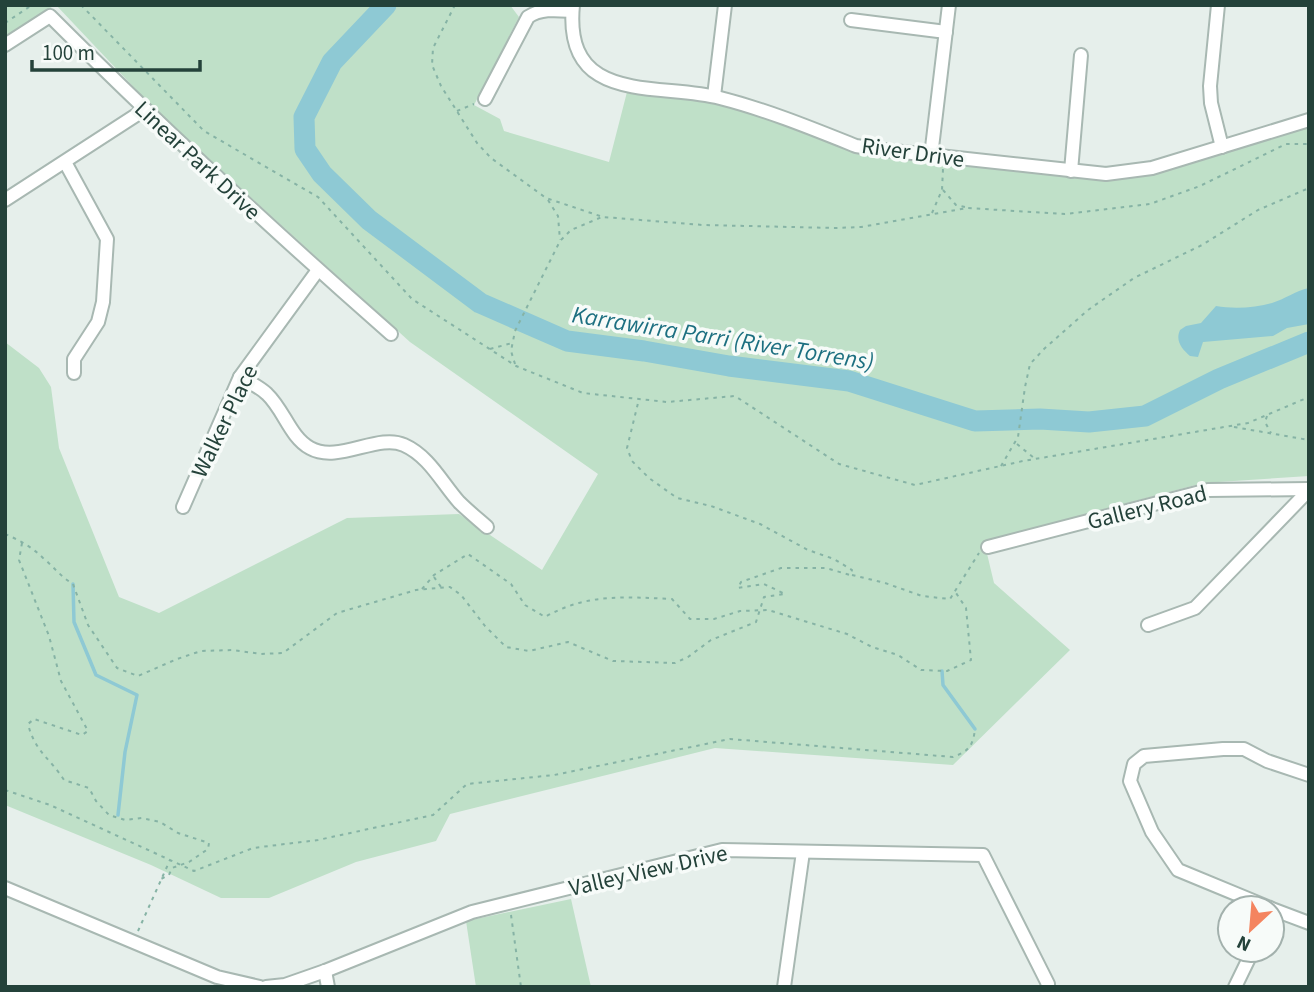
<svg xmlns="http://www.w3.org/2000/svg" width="1314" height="992" viewBox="0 0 1314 992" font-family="'Source Sans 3',sans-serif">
<rect width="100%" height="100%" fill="#e6efeb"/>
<!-- green -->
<g fill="#bfe0c8">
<path d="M5,5H55L5,37Z"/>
<path d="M56,5H510L519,17L474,105L500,119L504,131L609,162L627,92L713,103L749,112L854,151L1102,178L1309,126V476L1203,483L984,541L994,583L1070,650L953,765L715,748L450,814L436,841L356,862L269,898H221L151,865L5,805V342L39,368L51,387L59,448L119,597L159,613L347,518L459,514L542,570L598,474L410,342L160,115Z"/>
<path d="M571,899L591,987H476L466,921Z"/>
</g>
<!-- water -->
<path fill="#8ec9d4" d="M1309,288V324L1287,328L1273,336L1203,342L1198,357L1190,356C1182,349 1175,341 1180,330L1186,326L1201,323L1216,306C1233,309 1255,308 1272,303C1285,299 1295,291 1309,288Z"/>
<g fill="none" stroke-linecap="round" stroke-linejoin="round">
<!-- stream -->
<g stroke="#8ec9d4" stroke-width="3.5">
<path d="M73,584L74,622L96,675L137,695L125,752L118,815"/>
<path d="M942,671L943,685L975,729"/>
</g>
<!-- river -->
<path stroke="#8ec9d4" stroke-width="21" d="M386,5L332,62L304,117L305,149L322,174L369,220L480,303L567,341L644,351L729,366L849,381L975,421L1040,419L1089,422L1145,416L1219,379L1309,342"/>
<defs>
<g id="minor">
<path d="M573,5C563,106 658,82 720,98C767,110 811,128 856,146L875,149L1106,174L1152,168L1309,120"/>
<path d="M1218,5L1210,86L1211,103L1222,147"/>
<path d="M851,20L946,32"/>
<path d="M5,45L50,16C160,126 274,231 391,334"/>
<path d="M714,96L725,5"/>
<path d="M485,99L528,17C541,8 557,10 572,11"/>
<path d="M931,156L949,5"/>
<path d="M65,162L107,239L103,302L98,322L74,359V373"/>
<path d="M1071,171L1081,55"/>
<path d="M5,200L144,110"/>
<path d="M240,377C249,382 260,387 267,394C284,410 290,437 310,448C338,464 378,433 404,445C429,456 442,483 459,502C468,511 478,519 487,527"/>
<path d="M183,507L240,377L318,270"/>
<path d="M988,547L1208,490L1309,489"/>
<path d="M1148,625L1195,608L1309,490"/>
<path d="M5,888L217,977L260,987"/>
<path d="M1270,908L1178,870L1152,832L1130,781L1134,764L1144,756L1223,749H1244L1267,761L1309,775"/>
<path d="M1272,909L1309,923"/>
<path d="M325,971L328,987"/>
<path d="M266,987L285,985L325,971L472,912L722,850L983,855L1048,984L1047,987"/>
<path d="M784,987L803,852"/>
<path d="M1235,987L1253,950"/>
</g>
</defs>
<!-- minor casing -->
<use href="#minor" stroke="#a8b8b2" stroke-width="16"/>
<!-- path -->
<g stroke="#86b3a5" stroke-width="2" stroke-dasharray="3.5 5" stroke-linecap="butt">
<path d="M81,5L204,131L318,197L412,299L516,366L583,393L667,402L735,396L839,464L915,485L1023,461L1248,423L1309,397"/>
<path d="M455,5L433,48L432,65L441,86L477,143L491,158L546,198L603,217L703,225L836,228L861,227L967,208L1065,214L1150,204L1200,186L1286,144H1309"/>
<path d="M5,23L32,5"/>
<path d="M457,111L474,104"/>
<path d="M943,190L956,205L965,207"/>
<path d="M548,200L558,216L560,240"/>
<path d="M932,213L942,190L943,169"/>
<path d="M490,349L512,343"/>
<path d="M515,364L511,351L515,331L560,241L571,230L602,217"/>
<path d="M1267,416L1265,422L1271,433"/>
<path d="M1234,427L1309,440"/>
<path d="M1017,444L1034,458"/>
<path d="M1001,466L1018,437L1025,387L1030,364L1044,349L1088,310L1134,278L1202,245L1258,210L1309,188"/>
<path d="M5,534C19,540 32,547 43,558C54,567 61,577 73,584L88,625L117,668L138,676L177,659L201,651L233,650L261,654L283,653L337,613L416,590L450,587L461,595L485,626L506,647L529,651L568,642L613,661L675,663L688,657L711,640L756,622L764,597L785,594L764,584L738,588L741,582L781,568H826L850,575L852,570L834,559L808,550L760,524L711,506L677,498L649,478L632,461L627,448L639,399"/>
<path d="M22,543L19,560L49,636L61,681L88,731L82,735L34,719L28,724C35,752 50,758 64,780L89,788L96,801L109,815L125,820L142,818L160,822L178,833L209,843L208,849L189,862L172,868L169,875L161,879"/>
<path d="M852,575L885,583L922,596L950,599L979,553"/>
<path d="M434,577L441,587"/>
<path d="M422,589L434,575L468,554L511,584L525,605L545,617C587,593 625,597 672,599L690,619H714L740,611L768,610L847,634L872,647L898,655L921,670L947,671L971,660L966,608L956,593"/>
<path d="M5,790L50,805L194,871L253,848L318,840L433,815L467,784L554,775L730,739L953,757C969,751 973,746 975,729"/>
<path d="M511,915L521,987"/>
<path d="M138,931L170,860"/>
</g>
<!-- minor -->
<use href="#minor" stroke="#fff" stroke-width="12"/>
</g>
<g text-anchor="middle" stroke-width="7" stroke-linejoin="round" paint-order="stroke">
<!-- street labels -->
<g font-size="23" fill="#24423a" stroke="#f7fbf9">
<text transform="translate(913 152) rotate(8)" y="8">River Drive</text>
<text transform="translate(198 160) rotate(43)" y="8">Linear Park Drive</text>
<text transform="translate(224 421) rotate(-64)" y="8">Walker Place</text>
<text transform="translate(1147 507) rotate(-14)" y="8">Gallery Road</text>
<text transform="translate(648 870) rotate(-13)" y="8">Valley View Drive</text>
</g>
<!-- water labels -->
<g font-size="24" font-style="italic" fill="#1c6f80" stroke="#f7fbf9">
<text transform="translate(723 338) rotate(9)" y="8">Karrawirra Parri (River Torrens)</text>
</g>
</g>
<!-- border -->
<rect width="1314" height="992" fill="none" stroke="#24423a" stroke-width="14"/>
<!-- north arrow -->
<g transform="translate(1251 929) rotate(206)"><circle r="33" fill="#f7fbf9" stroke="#a3b1ad" stroke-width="2"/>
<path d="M0-5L12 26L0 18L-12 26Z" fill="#f4845f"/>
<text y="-10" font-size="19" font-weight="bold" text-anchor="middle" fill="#24423a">N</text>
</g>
<!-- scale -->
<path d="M32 60v10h168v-10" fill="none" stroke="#24423a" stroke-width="3.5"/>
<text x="42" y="60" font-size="21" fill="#24423a" stroke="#f7fbf9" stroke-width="5" paint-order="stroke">100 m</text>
</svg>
